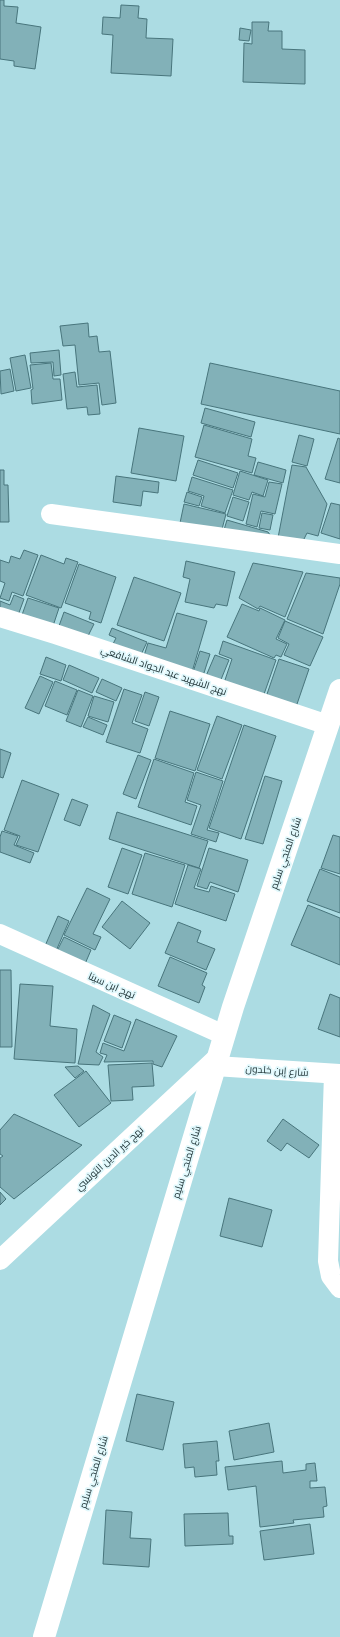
<svg xmlns="http://www.w3.org/2000/svg" width="340" height="1637" viewBox="0 0 340 1637" font-family="Montserrat,Cairo,sans-serif">
<rect width="100%" height="100%" fill="#acdce3"/>
<!-- building -->
<g fill="#82b1b8" stroke="#48757c">
<path d="M0,0H4V6L18,7L16,23L41,27L35,69L14,66V61L0,59Z"/>
<path d="M121,5L139,6L138,18L147,19L146,38L173,39L171,76L111,73L113,35L102,34L103,17L120,18Z"/>
<path d="M252,22H269L268,31H282V49L305,50V84L243,82L244,43L252,44Z"/>
<path d="M240,28L251,30L249,41L239,40Z"/>
<path d="M88,323L89,337L97,336L99,352L110,351L116,403L102,405L99,383L79,385L75,345L63,346L60,326Z"/>
<path d="M59,350L61,375L54,376L53,362L31,363L30,353Z"/>
<path d="M25,355L31,388L16,391L10,358Z"/>
<path d="M51,363L53,379H60L62,400L32,404L31,390L33,389L30,365Z"/>
<path d="M210,363L340,391V434L201,404Z"/>
<path d="M10,369L14,391L1,394L0,371Z"/>
<path d="M75,372L77,387L97,385L100,414L88,415L87,407L67,409L63,374Z"/>
<path d="M205,408L255,422L251,437L201,423Z"/>
<path d="M204,425L252,439L248,456L256,458L252,473L195,457Z"/>
<path d="M139,428L184,436L176,481L131,473Z"/>
<path d="M299,435L314,439L307,466L292,462Z"/>
<path d="M338,438L340,439V483L325,479Z"/>
<path d="M198,460L238,473L233,488L193,475Z"/>
<path d="M258,462L286,470L283,483L254,475Z"/>
<path d="M292,465L306,467L327,504L318,536L307,533L300,547L277,543Z"/>
<path d="M0,470H4V485H8L9,522H0Z"/>
<path d="M240,471L268,480L263,496L252,492L249,500L233,495Z"/>
<path d="M116,476L159,482L158,493L143,491L141,506L113,502Z"/>
<path d="M192,477L233,490L225,513L201,506L204,496L188,491Z"/>
<path d="M269,482L282,484L275,514L261,511L257,527L246,524L253,494L265,497Z"/>
<path d="M187,492L202,497L199,506L184,502Z"/>
<path d="M233,497L249,502L243,521L227,516Z"/>
<path d="M331,503L340,505V539L321,533Z"/>
<path d="M184,504L226,514L221,533L180,523Z"/>
<path d="M262,513L273,515L270,530L259,528Z"/>
<path d="M227,520L268,532L276,543L223,533Z"/>
<path d="M24,550L38,555L23,596L12,592L9,601L0,598L5,583L0,581V560L9,563L11,556L20,559Z"/>
<path d="M41,555L64,564L66,558L78,562L61,608L26,595Z"/>
<path d="M186,561L235,572L227,606L216,604L214,608L185,602L190,579L183,577Z"/>
<path d="M253,563L303,572L285,617L260,606L258,609L239,598Z"/>
<path d="M79,564L116,577L101,623L89,619L91,612L65,603Z"/>
<path d="M306,573L340,578V584L323,634L287,619Z"/>
<path d="M134,577L181,593L164,641L117,625Z"/>
<path d="M14,595L24,599L17,618L0,611V601L10,605Z"/>
<path d="M28,598L59,608L51,632L22,615Z"/>
<path d="M242,604L259,611L260,608L285,620L276,639L287,644L281,657L276,655L274,658L227,637Z"/>
<path d="M64,612L94,624L87,638L59,626Z"/>
<path d="M177,613L207,621L192,672L143,659L148,643L166,648Z"/>
<path d="M285,621L323,637L310,666L284,655L289,644L278,638Z"/>
<path d="M112,628L147,642L140,657L112,646L116,638L109,635Z"/>
<path d="M223,641L276,660L263,697L224,683L232,659L219,654Z"/>
<path d="M200,651L210,654L203,676L193,672Z"/>
<path d="M215,655L229,660L220,682L206,676Z"/>
<path d="M46,657L66,665L61,681L40,674Z"/>
<path d="M279,659L309,669L296,707L266,697Z"/>
<path d="M69,665L99,678L92,693L63,680Z"/>
<path d="M40,676L53,682L39,714L25,708Z"/>
<path d="M102,679L122,688L116,701L96,692Z"/>
<path d="M55,681L77,690L67,715L45,706Z"/>
<path d="M124,689L142,695L132,723L148,729L140,753L106,742Z"/>
<path d="M78,690L93,696L81,727L66,721Z"/>
<path d="M145,692L159,697L149,726L135,721Z"/>
<path d="M94,696L114,702L108,722L88,716Z"/>
<path d="M170,711L210,724L195,771L155,758Z"/>
<path d="M217,716L242,725L222,779L197,770Z"/>
<path d="M88,717L107,725L103,735L83,727Z"/>
<path d="M244,725L276,736L241,839L209,828Z"/>
<path d="M0,749L11,753L3,778L0,777Z"/>
<path d="M138,755L151,760L136,799L123,794Z"/>
<path d="M154,759L194,773L185,802L197,806L191,825L138,807Z"/>
<path d="M196,772L223,781L207,830L219,833L216,842L191,834L201,805L187,800Z"/>
<path d="M265,776L282,781L263,844L245,839Z"/>
<path d="M22,780L59,794L38,852L16,845L20,836L4,830Z"/>
<path d="M72,799L88,805L80,826L64,820Z"/>
<path d="M117,812L208,841L199,868L109,839Z"/>
<path d="M2,831L18,836L14,845L34,853L30,863L0,852V837Z"/>
<path d="M333,835L340,837V874L321,868Z"/>
<path d="M122,848L142,855L128,894L108,887Z"/>
<path d="M209,848L248,860L238,892L210,882L207,889L197,886Z"/>
<path d="M145,853L185,865L172,907L132,894Z"/>
<path d="M188,865L201,869L194,888L209,892L211,886L235,894L226,921L175,904Z"/>
<path d="M320,869L340,877V913L307,901Z"/>
<path d="M87,888L110,899L93,934L101,937L95,950L64,935Z"/>
<path d="M122,901L150,923L130,949L102,927Z"/>
<path d="M308,905L340,918V965L291,945Z"/>
<path d="M58,916L69,921L56,951L45,946Z"/>
<path d="M178,922L201,931L197,942L215,949L206,970L165,953Z"/>
<path d="M64,937L91,950L85,964L57,951Z"/>
<path d="M170,957L207,973L202,985L205,987L199,1003L158,986Z"/>
<path d="M0,970H11L12,1047H0Z"/>
<path d="M20,984L53,986L50,1026L77,1029L75,1063L14,1059Z"/>
<path d="M330,994L340,998V1037L318,1029Z"/>
<path d="M93,1005L110,1014L96,1052L103,1057L99,1065L78,1064Z"/>
<path d="M114,1015L131,1022L122,1048L104,1041Z"/>
<path d="M136,1019L177,1036L162,1067L153,1064V1061L104,1062L107,1055L100,1053L103,1043L124,1051Z"/>
<path d="M152,1063L154,1086L132,1087L133,1100L111,1101L108,1065Z"/>
<path d="M78,1066L84,1071L75,1078L65,1067Z"/>
<path d="M86,1071L111,1103L79,1127L54,1095Z"/>
<path d="M14,1114L82,1145L14,1199L0,1187V1158L3,1156L0,1154V1130Z"/>
<path d="M283,1119L319,1145L309,1158L287,1143L281,1151L267,1141Z"/>
<path d="M0,1192L6,1199L0,1205Z"/>
<path d="M229,1198L272,1210L262,1247L220,1236Z"/>
<path d="M137,1394L174,1402L163,1450L126,1441Z"/>
<path d="M269,1423L274,1452L234,1460L229,1431Z"/>
<path d="M217,1441L219,1461H216L217,1475L195,1477L194,1467L185,1468L183,1444Z"/>
<path d="M282,1461L283,1473L306,1470V1464L315,1463L317,1481H310V1488L325,1487L327,1506L323,1507L324,1517L293,1520L294,1523L260,1527L256,1486L228,1490L225,1467Z"/>
<path d="M106,1510L132,1512L130,1538L151,1539L149,1567L103,1564Z"/>
<path d="M228,1513L229,1536H233V1544L185,1546L184,1514Z"/>
<path d="M310,1524L314,1554L264,1560L260,1531Z"/>
</g>
<g fill="none" stroke-linecap="round" stroke-linejoin="round">
<!-- street -->
<g stroke="#fff" stroke-width="20">
<path d="M51,514L340,554"/>
<path d="M0,617L55,634L328,725"/>
<path d="M0,934L224,1035"/>
<path d="M215,1066L340,1074"/>
<path d="M334,1074L328,1261L331,1276L340,1288"/>
<path d="M0,1260L218,1057"/>
</g>
<!-- secondary -->
<path stroke="#fff" stroke-width="22" d="M44,1637L233,1007L340,690"/>
</g>
<g text-anchor="middle" stroke-width="3.5" stroke-linejoin="round" paint-order="stroke">
<!-- street labels -->
<g font-size="10" fill="#1a2e31" stroke="#e0f8fc">
<text transform="translate(164 670) rotate(19)" y="4">نهج الشهيد عبد الجواد الشافعي</text>
<text transform="translate(285 853) rotate(-71)" y="4">شارع المنجي سليم</text>
<text transform="translate(112 985) rotate(24)" y="4">نهج ابن سينا</text>
<text transform="translate(277 1070) rotate(4)" y="4">شارع إبن خلدون</text>
<text transform="translate(109 1158) rotate(-43)" y="4">نهج خير الدين التونسي</text>
<text transform="translate(186 1162) rotate(-73)" y="4">شارع المنجي سليم</text>
<text transform="translate(93 1472) rotate(-73)" y="4">شارع المنجي سليم</text>
</g>
</g>
</svg>
